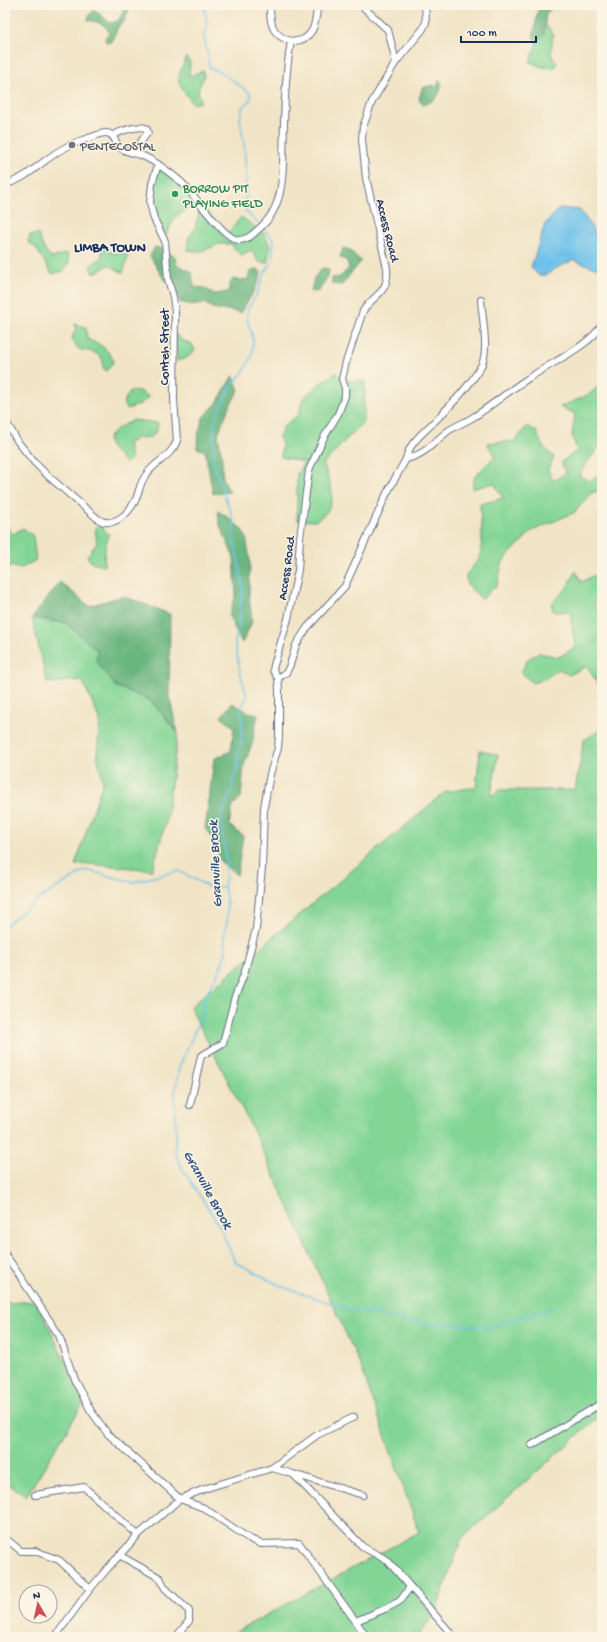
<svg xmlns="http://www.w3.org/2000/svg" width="607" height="1642" viewBox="0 0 607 1642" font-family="'Gochi Hand',sans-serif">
<rect width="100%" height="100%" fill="#fcf5e5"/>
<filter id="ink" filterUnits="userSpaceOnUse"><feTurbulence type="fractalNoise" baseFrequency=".025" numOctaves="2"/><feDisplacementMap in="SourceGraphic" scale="8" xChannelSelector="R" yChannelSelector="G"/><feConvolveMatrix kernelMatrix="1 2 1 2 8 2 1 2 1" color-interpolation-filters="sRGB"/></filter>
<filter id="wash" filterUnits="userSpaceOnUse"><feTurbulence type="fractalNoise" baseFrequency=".012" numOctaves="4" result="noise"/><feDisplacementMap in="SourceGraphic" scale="16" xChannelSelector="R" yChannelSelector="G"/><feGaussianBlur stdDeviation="0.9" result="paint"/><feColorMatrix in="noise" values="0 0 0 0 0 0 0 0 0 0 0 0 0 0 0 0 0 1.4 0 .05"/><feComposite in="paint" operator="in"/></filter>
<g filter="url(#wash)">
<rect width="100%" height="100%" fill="#f1e4c6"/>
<!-- green -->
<g fill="#83d596" stroke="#4f827a">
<path d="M545,24L553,34L551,55L557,63L554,68L542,67L530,62L537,42L544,35Z"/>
<path d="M187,57L190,63L189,76L203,71L204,76L198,90L201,102L193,104C177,80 173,85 187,57Z"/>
<path d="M158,164L197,201L194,206L175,217L166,235L162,236L154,219L150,192Z"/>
<path d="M201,205L228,234L241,217L264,233L270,247L267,263L259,262L251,250L241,255L231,244H219L200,252L188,250V239L195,228Z"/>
<path d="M38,234L44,249L52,258L67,253L69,262L64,271L52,274L36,248L28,242L30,235Z"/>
<path d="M103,248L114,253H126L128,257L123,273L109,265L93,274L90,266L101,258Z"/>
<path d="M75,324L86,327L87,339C102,345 106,347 114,361L106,371L103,368V360C101,358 98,354 95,353C84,348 78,355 72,338L76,329Z"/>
<path d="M175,334L183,341L191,343L195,350C190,357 185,359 177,361Z"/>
<path d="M336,373L346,380L365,381L364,421L323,464C329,478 337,495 328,510C326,514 319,518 316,521L297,520V474L304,462L281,457L282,444L279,437L283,427L299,414L303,398L319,384Z"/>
<path d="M602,384V440L599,447L587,462L579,476L590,481L602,472V490L591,493L575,512L532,531L503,561L497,585L482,599L467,585L466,575L480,558L482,538L480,504L503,498L494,483L472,489L475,476L495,456L487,443L515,441L527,426L536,431L542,445L554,457L548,469L553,481L566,473L561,462L577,451L572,435L575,414L560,407L588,395Z"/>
<path d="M130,391H140L149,397L139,405L127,409L123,403Z"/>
<path d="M134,420L158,423L157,431L151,437L137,438L128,444L131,459L126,464L110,447L108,438L118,428Z"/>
<path d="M5,525L13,534L23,528L33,536L36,560L20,569L11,566L5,568Z"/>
<path d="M100,525L109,535L105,548L104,566L92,563L87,556L97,543L95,528Z"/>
<path d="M576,571L581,582L601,572L602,573V593L594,605L602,616V683L598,684L587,666L569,675L559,669L546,678L533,683L521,672L528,659L538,653L559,657L575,647L570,611L554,612L551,604L566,589Z"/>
<path d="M32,618L66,623L98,651L115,686L150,700L178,733L166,822L152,870L90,864L75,865L103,782L97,754L100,720L82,680L47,683Z"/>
<path d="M602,729V1414L462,1538L435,1613L418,1637H226L419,1532L361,1367L255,1134L190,1007L445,792L476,787L480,750L498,755L491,796L500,790H575L584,740Z"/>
<path d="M37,1301L84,1402L26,1497L5,1481V1303Z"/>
</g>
<!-- forest -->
<g fill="#6ab67f" stroke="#42726e">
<path d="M547,5H556L546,13L544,35L537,42L533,37L538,10Z"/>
<path d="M130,6L124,22L119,25L111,42H106L105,38L109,33C106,23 97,22 88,20L89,15L95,10L110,23L118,21L124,10Z"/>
<path d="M439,80L442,83C439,97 437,100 423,105L419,100L422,88L432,85L437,87Z"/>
<path d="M155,247L161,248L175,257L177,265L192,272L194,287L204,288L215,294L228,292L230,284L233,279L241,280L248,279L250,272L257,268L261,272C257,288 249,300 240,313L228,310H216L204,303L191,305L180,302L175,288L163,278L150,256Z"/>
<path d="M343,248L350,250L361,261L342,285L332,284V278L340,277L349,268L347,261L340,257Z"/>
<path d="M322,268L329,269L328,276L319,291L311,292L314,278Z"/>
<path d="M233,375L239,390L229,407L218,434L222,458L223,480L230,492L213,494L205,451L197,448L198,435L203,417L217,403Z"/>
<path d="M218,511L226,516L241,528L246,537L250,561L249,594L252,622L242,643L229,616L236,594L234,558L219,523Z"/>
<path d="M60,582L89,606L123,596L170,614L169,696L178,733L150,700L115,686L96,660L98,651L66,623L32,618Z"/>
<path d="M232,703L248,712L258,714L252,744L244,765L241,798L233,805L229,825L243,836L237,875L221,862L213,838L205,829L214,759L231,751L234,727L221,717Z"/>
</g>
<!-- water -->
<path fill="#6dc1ea" stroke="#4478a4" d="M560,208L580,210C595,232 602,239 602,267L595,268L573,260L553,270L547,275H538L531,267L545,224Z"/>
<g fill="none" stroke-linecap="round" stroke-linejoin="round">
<!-- stream -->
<g stroke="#6dc1ea" stroke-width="1.5">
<path d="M204,5L207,23L204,36L210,68L222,73L250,93L251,99L242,108L240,119L244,143L246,175L245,210L252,218L261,225"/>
<path d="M264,228L274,242L271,263L264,274L256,296L248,308L247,318L253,339L252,356L244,371L229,390L215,420L213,435L214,465L234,522L233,534L242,578L243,590L240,606V619L235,643L240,672L247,697L240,710L242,718V739L238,752L237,768L233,780L232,790L221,815V825L226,857V874L224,887L227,904V922L224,937L226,952L219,972L205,996L203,1013L179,1067L175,1092L176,1132L175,1152L183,1170L219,1225L235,1262L283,1287L348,1309L420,1323L490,1327L553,1307"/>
<path d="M5,926L36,901L85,870L133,882L179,871L209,887H224"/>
</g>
</g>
</g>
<g filter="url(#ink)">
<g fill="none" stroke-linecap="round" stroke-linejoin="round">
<defs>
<g id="minor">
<path d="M270,5C270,13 270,26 276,32C285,43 303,45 311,32C316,26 316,13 318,5"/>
<path d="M396,62L423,29L426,22L425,5"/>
<path d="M113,135C122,131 136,125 146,128L148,132L133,153"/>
<path d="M5,184C21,181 34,169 46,160C59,150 74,142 89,138C94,136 101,133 106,133C115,133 115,145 122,149C129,153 138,153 145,157C158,163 169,172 180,181C193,192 224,240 239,240C249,240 255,232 262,226C279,210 282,188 283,165C284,124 284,82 291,41"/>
<path d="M5,420L18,442L34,462L47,475L98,519C113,529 128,514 135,501C139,493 140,482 146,475C154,462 171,457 177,441L174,400L175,312L173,297L168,279L165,241L154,219L150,203L152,184L158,164"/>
<path d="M406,459C409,443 423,433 435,421C450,406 473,383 482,364C489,349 482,317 481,300"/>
<path d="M278,678L286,673L290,665L296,645L307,628L345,586L387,493L406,459C427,454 432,443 448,431C457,425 466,422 475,416C494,404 512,388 532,376C551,363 593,344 602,324"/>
<path d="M190,1105L201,1056L223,1043L235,997L244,974L256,929L262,868L264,807L270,774L278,748L279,735V690L278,678L273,670L274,665L288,619L298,570L300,538L309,470L323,439L338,414L345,396V388L342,379L346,362L363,311C374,293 389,295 387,268L366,178L362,139L363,127L372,102L396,62L388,30L361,5"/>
<path d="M5,1254L59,1335L74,1379L91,1411L107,1433L180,1499L204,1508L248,1538L261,1544L299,1543L367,1637"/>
<path d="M532,1445L602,1403"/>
<path d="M272,1468L317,1435L354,1417"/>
<path d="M293,1474L363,1495"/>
<path d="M35,1495L84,1487L138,1535"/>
<path d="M5,1538L21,1551H35L59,1560L90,1589"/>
<path d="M119,1555L160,1578L165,1588L189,1611V1621L176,1637"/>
<path d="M356,1621L387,1608L400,1601L410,1587"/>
<path d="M55,1637L90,1589L108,1568L138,1535L180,1499L207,1488L272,1468L293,1474L363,1547L387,1560L454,1637"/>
</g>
</defs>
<!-- minor casing -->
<use href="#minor" stroke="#666e82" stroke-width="8"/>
<!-- minor -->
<use href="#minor" stroke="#fff" stroke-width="6"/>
</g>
</g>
<!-- markers -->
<circle fill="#6b7280" stroke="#fcf5e5" stroke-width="1.5" cx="72" cy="145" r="4"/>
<circle fill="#2e9e5b" stroke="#fcf5e5" stroke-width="1.5" cx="175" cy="194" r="4"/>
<g text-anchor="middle" stroke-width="3" stroke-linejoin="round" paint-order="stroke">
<!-- worship labels -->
<g font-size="13" fill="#5b616d" stroke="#fcf5e5" text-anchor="start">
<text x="80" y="150">PENTECOSTAL</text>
</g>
<!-- leisure labels -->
<g font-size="13" fill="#27864d" stroke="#fcf5e5" text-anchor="start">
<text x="183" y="192">BORROW PIT<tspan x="183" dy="15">PLAYING FIELD</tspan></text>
</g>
<!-- street labels -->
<g font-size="13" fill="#1b2f5e" stroke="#fcf5e5">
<text transform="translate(389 230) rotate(76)" y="5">Access Road</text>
<text transform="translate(163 347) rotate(-90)" y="5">Conteh Street</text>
<text transform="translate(285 568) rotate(-82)" y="5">Access Road</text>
</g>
<!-- neighbourhood labels -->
<g font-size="14" font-weight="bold" fill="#1b2f5e" stroke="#fcf5e5">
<text x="110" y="251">LIMBA TOWN</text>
</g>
<!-- water labels -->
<g font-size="14" font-style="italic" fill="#305481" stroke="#fcf5e5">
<text transform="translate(214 864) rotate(-93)" y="5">Granville Brook</text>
<text transform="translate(209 1189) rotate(61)" y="5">Granville Brook</text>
</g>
</g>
<!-- margin -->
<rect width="607" height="1642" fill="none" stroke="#fcf5e5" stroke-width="20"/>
<!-- north arrow -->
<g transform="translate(38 1604) rotate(351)"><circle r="19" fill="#fcf5e5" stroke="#a2a6af"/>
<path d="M0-3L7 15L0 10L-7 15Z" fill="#d1495b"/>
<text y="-6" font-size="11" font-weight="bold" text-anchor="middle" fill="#1b2f5e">N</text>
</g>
<!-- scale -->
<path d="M461 36v6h75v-6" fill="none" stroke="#1b2f5e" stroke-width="2"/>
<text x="467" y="36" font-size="12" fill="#1b2f5e" stroke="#fcf5e5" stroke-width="3" paint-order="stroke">100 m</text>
</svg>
